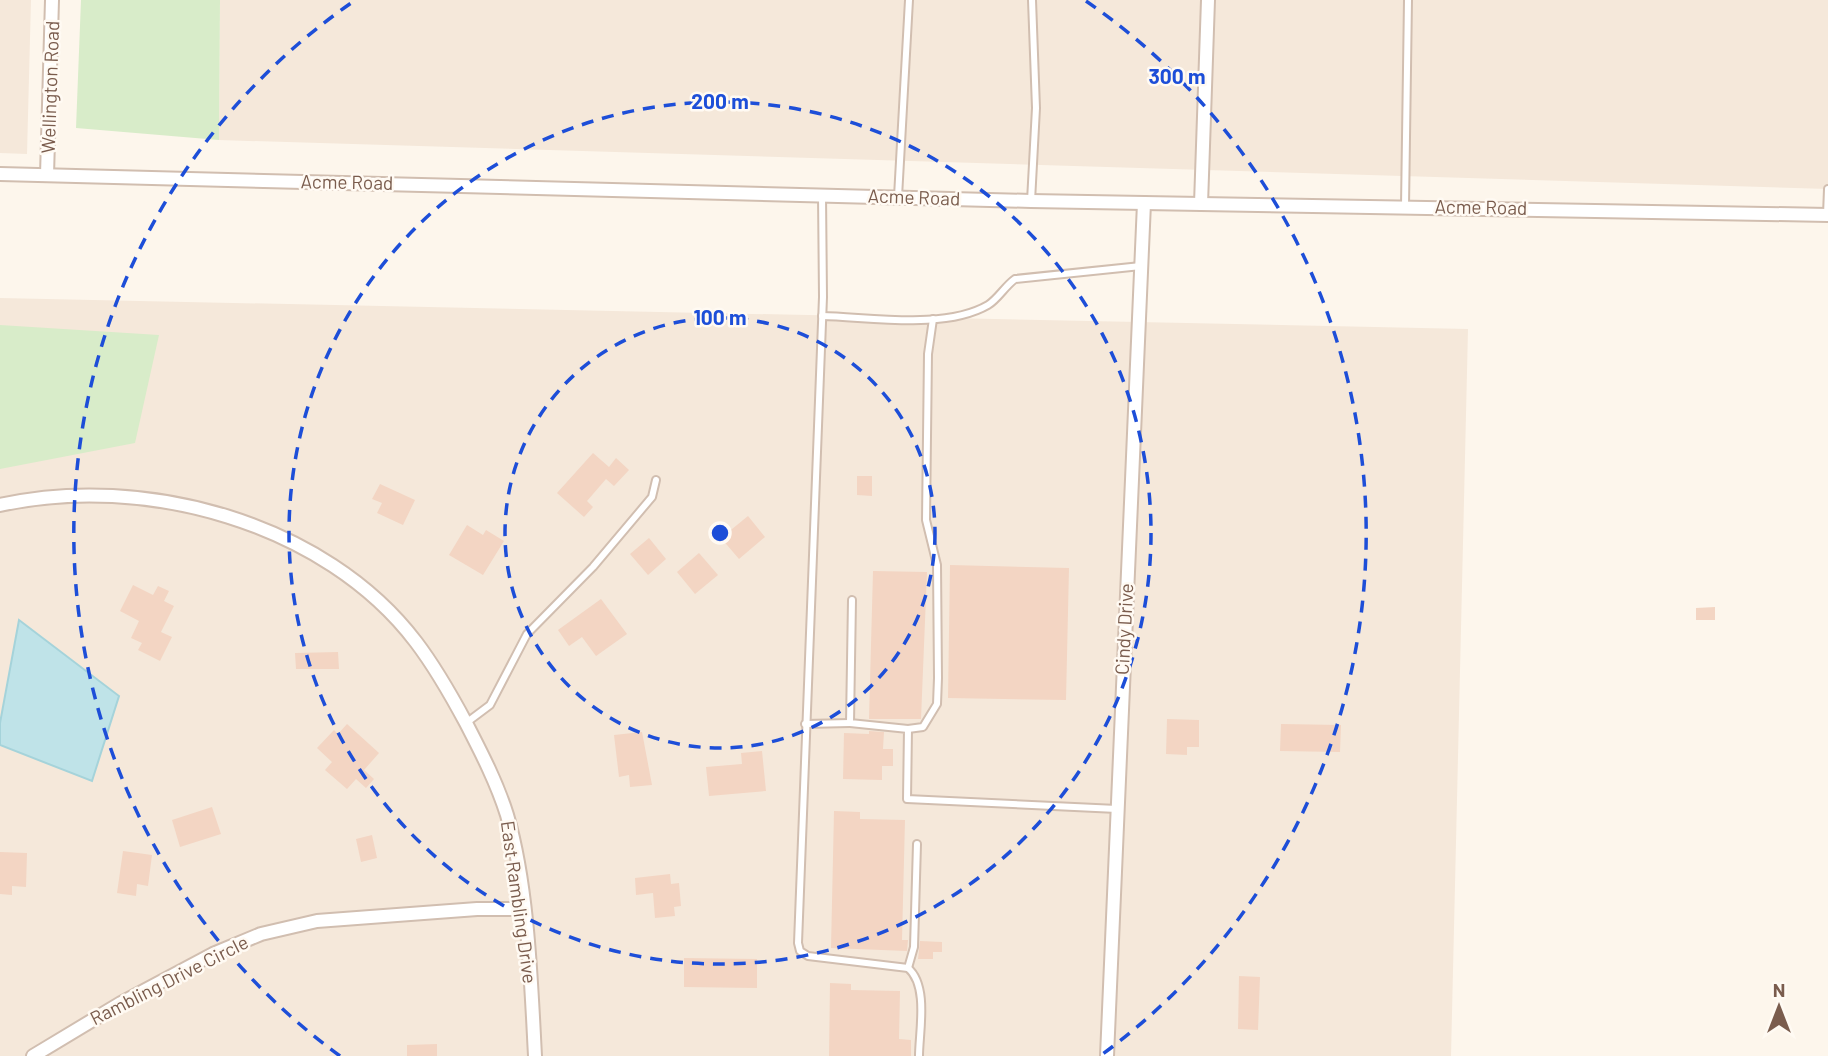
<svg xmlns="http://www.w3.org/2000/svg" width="1828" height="1056" viewBox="0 0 1828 1056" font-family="Barlow,sans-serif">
<rect width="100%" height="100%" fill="#fdf6ec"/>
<!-- residential -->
<g fill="#f5e8da">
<path d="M0,0H31L27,154L0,153Z"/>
<path d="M220,0H1828V189L219,140Z"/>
<path d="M0,298L1468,329L1451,1056H0Z"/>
</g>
<!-- green -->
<g fill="#d8ecc9">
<path d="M81,0H220L219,140L76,128Z"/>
<path d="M0,325L159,335L135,443L0,469Z"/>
</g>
<!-- water -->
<path fill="#bfe3e8" stroke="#a5d3da" stroke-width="2" d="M19,620L119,696L92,781L0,745V723Z"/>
<!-- building -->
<g fill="#f3d5c3">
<path d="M593,453L609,467L616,458L629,470L614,486L606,479L587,501L593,507L584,517L557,493Z"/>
<path d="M857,476H872V496L857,495Z"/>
<path d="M380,484L415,500L403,525L377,513L382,503L372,499Z"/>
<path d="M748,516L765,537L739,559L721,538Z"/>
<path d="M467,525L483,535L486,530L504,541L483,575L449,555Z"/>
<path d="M649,538L666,559L648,575L630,554Z"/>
<path d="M699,553L718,575L695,594L677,572Z"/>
<path d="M950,565L1069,568L1066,700L948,698Z"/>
<path d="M873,571L927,572L921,719H869Z"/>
<path d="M133,585L153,595L158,586L169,591L164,601L174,606L161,632L172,637L160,661L138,650L142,643L131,638L139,621L120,611Z"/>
<path d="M601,599L627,634L596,656L582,637L569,646L558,630Z"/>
<path d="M1715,607V620H1696V608Z"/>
<path d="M338,652L339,669H296L295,653Z"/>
<path d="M1167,719L1199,720V747H1187V755L1166,754Z"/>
<path d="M347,724L379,753L364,770L374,779L366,788L356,779L347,789L325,770L332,762L317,748L334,730L338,734Z"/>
<path d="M1281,724L1341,725L1340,752L1280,751Z"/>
<path d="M869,731L884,732L883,749H893V766H882V780L843,779L844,733L869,734Z"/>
<path d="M642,732L652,785L630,787L629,775L619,777L614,735Z"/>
<path d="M762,751L766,791L709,796L706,767L742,764L741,753Z"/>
<path d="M212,807L221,834L180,847L172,820Z"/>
<path d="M834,811L860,812V819L905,820L902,940H908L907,951L831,948Z"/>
<path d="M372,835L377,858L361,862L356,839Z"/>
<path d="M123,851L152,855L148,886L137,884L136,896L117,893Z"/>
<path d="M0,852L27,853L26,887L12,886V895L0,894Z"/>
<path d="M670,874L671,884L679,883L681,906L674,907L675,916L655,918L653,893L636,895L635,878Z"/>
<path d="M920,941L942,942V952H933V959H918Z"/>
<path d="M684,958L757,959V988L684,987Z"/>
<path d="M1239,976L1260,977L1258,1030L1238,1029Z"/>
<path d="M830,983L851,984V990L900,991L899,1039L911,1040V1056H829Z"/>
<path d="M437,1044V1056H407V1045Z"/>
</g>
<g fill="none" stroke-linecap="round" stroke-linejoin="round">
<defs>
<g id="lane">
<path d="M822,195L823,297L798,943L800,951L808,956L908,968C929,986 919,1032 919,1056"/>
<path d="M898,197L909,0"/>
<path d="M1031,201L1036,108L1032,0"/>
<path d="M1405,206L1408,0"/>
<path d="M1827,215L1828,189"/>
<path d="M822,316C871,317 945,330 988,305C998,299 1005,286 1015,279L1141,266"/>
<path d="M852,600L850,723L908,729L907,799L1117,809"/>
<path d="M466,723L490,705L527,634L593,567L652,497L656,480"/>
<path d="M805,724L850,723"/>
<path d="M908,729L923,727L937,704L938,678L937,565L926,520L928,354L933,319"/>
<path d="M908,968L914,947L917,844"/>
</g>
<g id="street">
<path d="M0,174L1031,201L1828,215"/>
<path d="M47,175L52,0"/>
<path d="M1201,204L1208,0"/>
<path d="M0,505C143,473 325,522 416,642C435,667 451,695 466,723C481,752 497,783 507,815C528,886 531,981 535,1056"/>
<path d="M33,1056L121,1003L213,954L261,934L317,921L477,909H523"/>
<path d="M1107,1056L1144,203"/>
</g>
</defs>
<!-- lane casing -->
<use href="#lane" stroke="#d1beb0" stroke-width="10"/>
<!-- street casing -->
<use href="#street" stroke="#d1beb0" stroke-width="16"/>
<!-- lane -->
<use href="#lane" stroke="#fff" stroke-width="6"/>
<!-- street -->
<use href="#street" stroke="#fff" stroke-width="12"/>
</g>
<!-- distance rings -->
<g fill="none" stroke="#1d4ed8" stroke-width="3.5" stroke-dasharray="12 9">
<circle cx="720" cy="533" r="215"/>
<circle cx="720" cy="533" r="431"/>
<path d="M340 1056A646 646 0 0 1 354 1M1086 1A646 646 0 0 1 1100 1056"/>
</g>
<g text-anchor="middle" stroke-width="5" stroke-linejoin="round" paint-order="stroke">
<!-- street labels -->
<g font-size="19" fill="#7a5c4d" stroke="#fffaf3">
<text transform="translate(50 87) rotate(-88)" y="7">Wellington Road</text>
<text transform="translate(347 182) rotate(1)" y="7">Acme Road</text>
<text transform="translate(914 197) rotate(2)" y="7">Acme Road</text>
<text transform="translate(1481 207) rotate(1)" y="7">Acme Road</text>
<text transform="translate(1124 629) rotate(-87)" y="7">Cindy Drive</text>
<text transform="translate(519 902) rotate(82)" y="7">East Rambling Drive</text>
<text transform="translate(169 980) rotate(-27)" y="7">Rambling Drive Circle</text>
</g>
</g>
<circle cx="720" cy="533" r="10" fill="#1d4ed8" stroke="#fffaf3" stroke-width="3.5"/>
<g font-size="21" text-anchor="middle" font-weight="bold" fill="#1d4ed8" stroke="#fffaf3" stroke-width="5" stroke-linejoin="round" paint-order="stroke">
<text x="1177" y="84">300 m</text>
<text x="720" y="109">200 m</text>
<text x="720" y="325">100 m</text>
</g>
<!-- north arrow -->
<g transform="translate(1779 1007)" stroke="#fffaf3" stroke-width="5" paint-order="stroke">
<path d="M0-5L12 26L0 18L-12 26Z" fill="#7a5c4d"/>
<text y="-10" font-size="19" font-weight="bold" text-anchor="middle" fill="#7a5c4d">N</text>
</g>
</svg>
